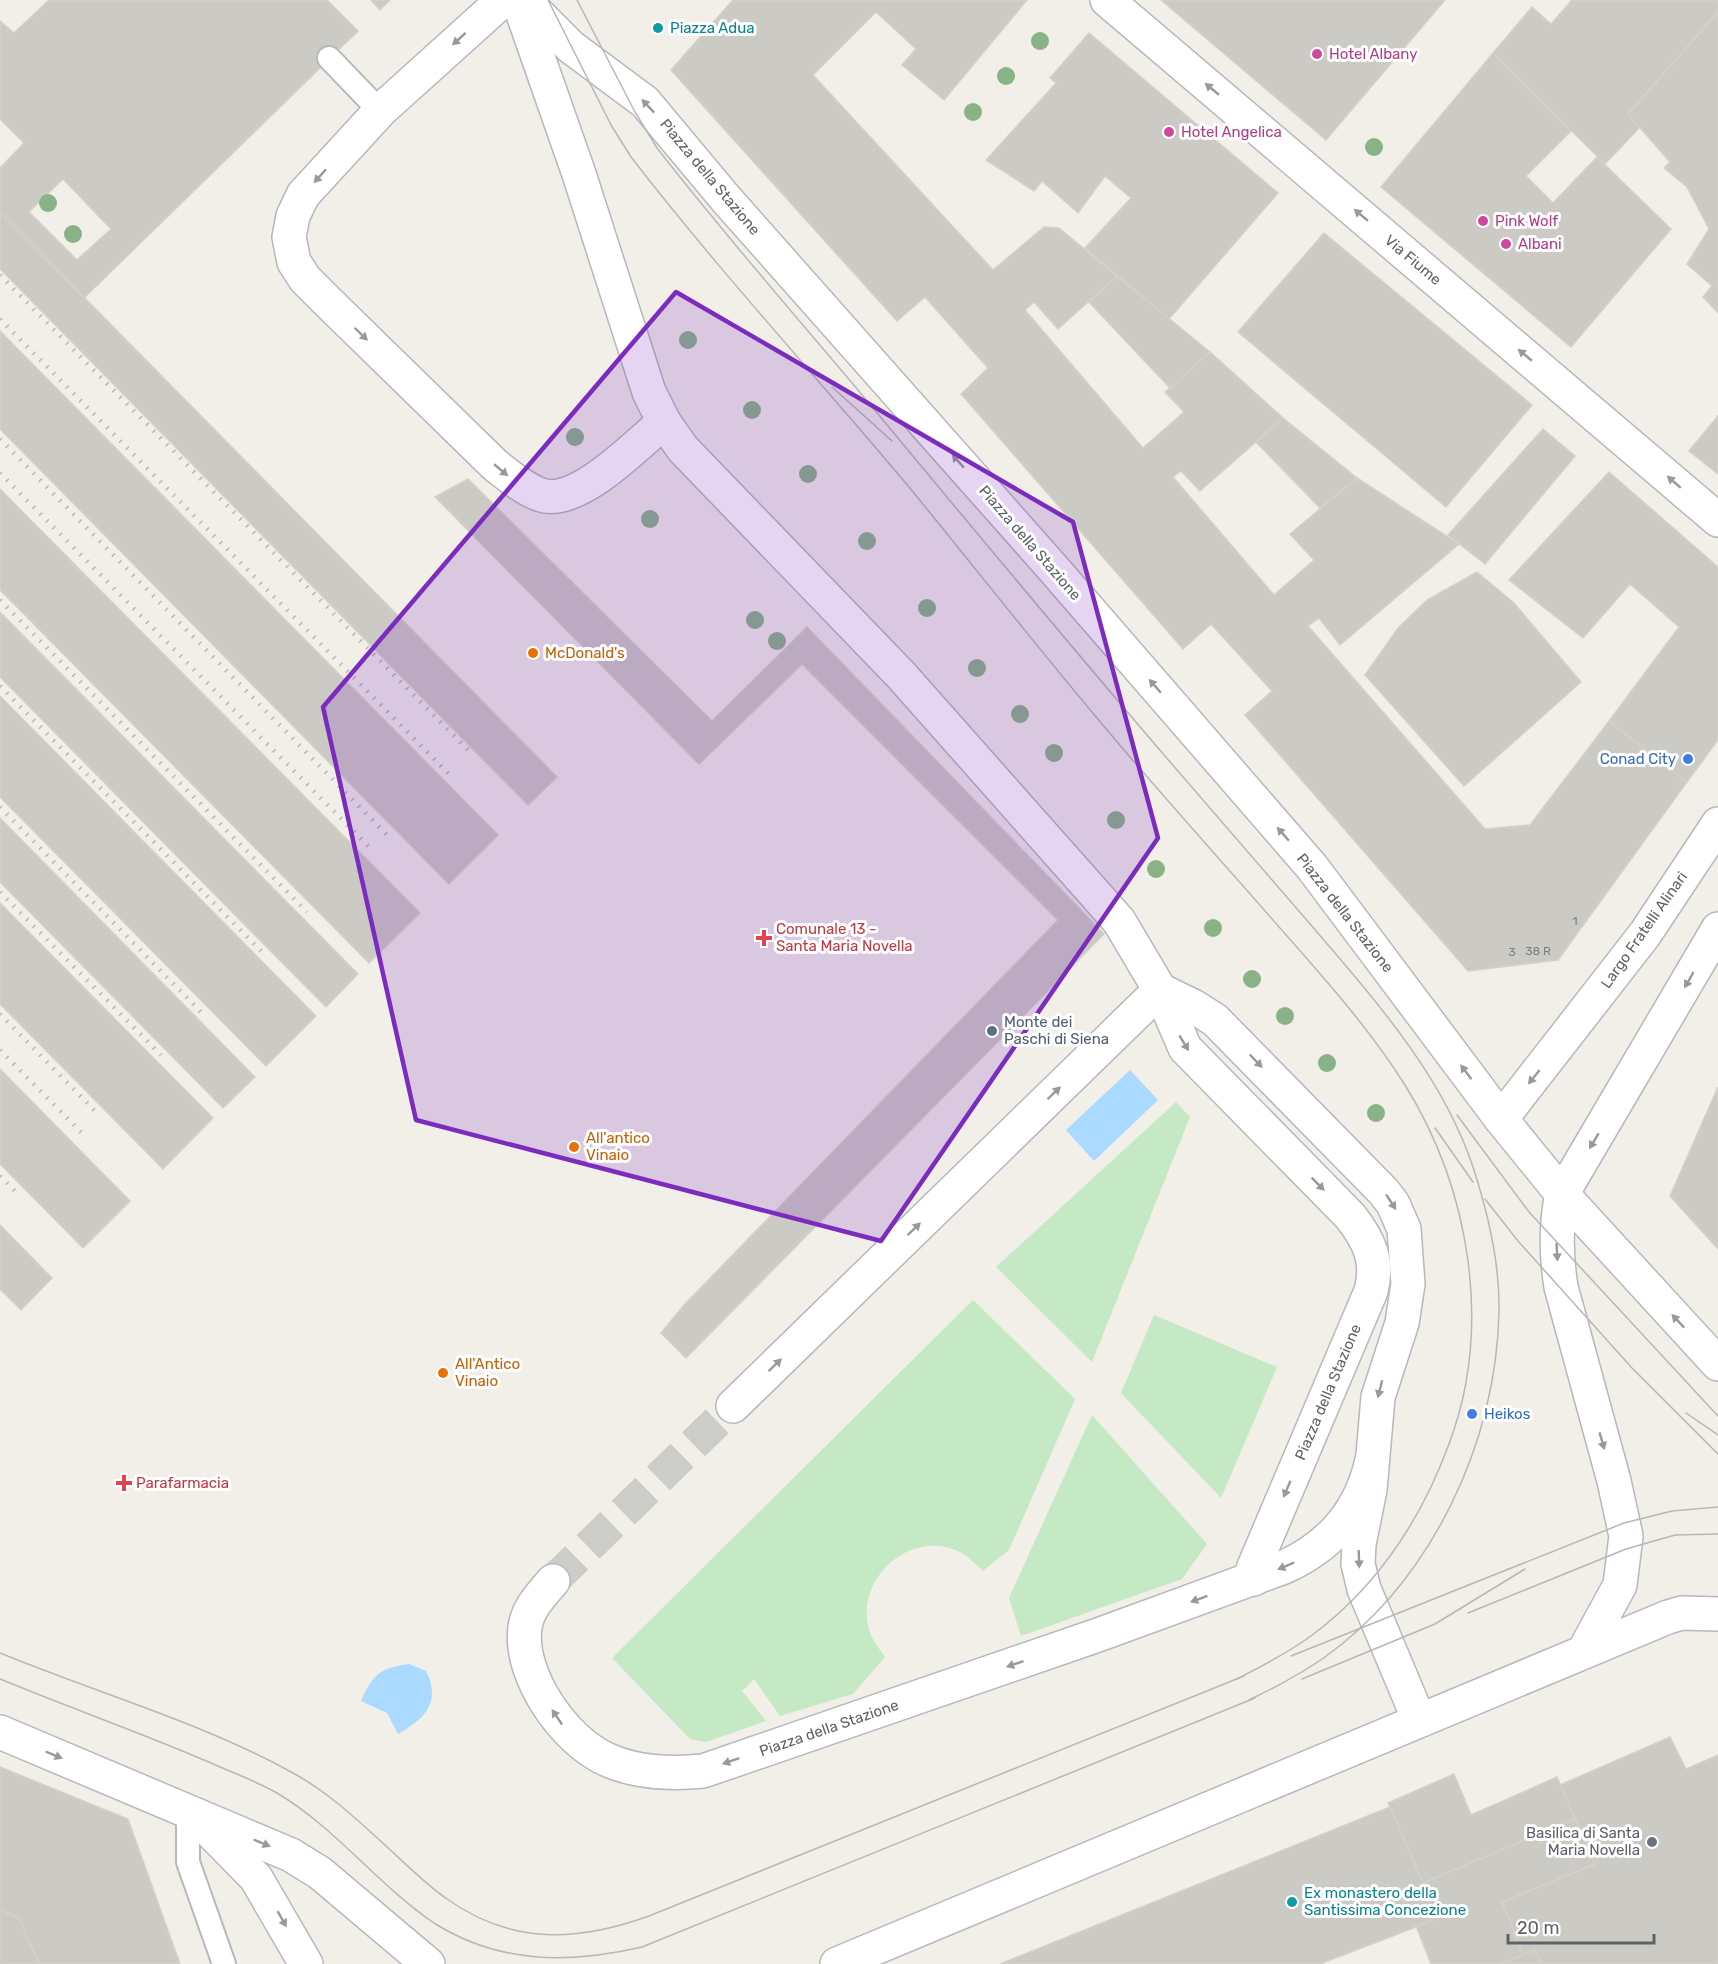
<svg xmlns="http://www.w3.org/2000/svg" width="1718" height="1964" viewBox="0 0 1718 1964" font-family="Rubik,sans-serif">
<rect width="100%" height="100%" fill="#f1efe8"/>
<!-- green -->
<g fill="#c5e8c5">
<path d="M1176,1102L1190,1117L1092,1362L996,1267Z"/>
<path d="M973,1300L1075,1399L1009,1550L983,1571C976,1565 969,1557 962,1553C916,1528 861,1571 867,1621C869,1635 877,1646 885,1657L853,1694L780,1716L754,1679L742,1691L766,1721L706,1742L690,1739L612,1658Z"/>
<path d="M1154,1315L1277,1367L1221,1498L1121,1393Z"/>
<path d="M1092,1415L1207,1544L1182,1579L1021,1636L1009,1598Z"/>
</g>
<!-- water -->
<g fill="#aadaff">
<path d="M1130,1070L1158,1100L1094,1161L1066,1130Z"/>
<path d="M409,1664L426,1671C442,1703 424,1719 398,1734L387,1713L361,1701C373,1675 379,1668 409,1664Z"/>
</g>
<!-- building -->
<g fill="#cccac5" stroke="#d6d1c6" stroke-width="1.5" fill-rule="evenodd">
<path d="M49,0H327L358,31L84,298L0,212V168L24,143L0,119V21L14,33ZM63,179L111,229L77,260L29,212Z"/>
<path d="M371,0H390L380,10Z"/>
<path d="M733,0H1027L944,100L902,65L916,49L876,12L813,75L993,270L1044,227L1059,228L1117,276L1058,329L1034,302L1025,310L1143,448L1184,412L1165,392L1210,352L1283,418L1200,491L1181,471L1173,477L1274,595L1314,560L1290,534L1357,478L1459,544L1340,645L1319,618L1308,626L1485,829L1530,825L1609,721L1687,782L1558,960L1468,971L1245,715L1272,691L1211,624L1183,649L961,394L988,368L925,297L897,321L671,70Z"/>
<path d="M1161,0H1445L1326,140Z"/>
<path d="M1572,0H1718V12L1628,114L1641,126L1605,164L1493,53L1532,7L1551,24Z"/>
<path d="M1718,12V313L1703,297L1712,286L1687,264L1709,229L1687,187L1664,168L1670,162L1628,114Z"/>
<path d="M1089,33L1278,193L1169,319L1085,248L1131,198L1105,176L1078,213L1042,181L1034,191L986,160L1056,83L1050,78Z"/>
<path d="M1493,53L1571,131L1526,176L1553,203L1597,157L1671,229L1571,347L1381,187Z"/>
<path d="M0,212L557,777L528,805L0,269Z"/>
<path d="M1324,233L1532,405L1446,507L1238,332Z"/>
<path d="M1117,276L1210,352L1170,388L1089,302Z"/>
<path d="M0,331L498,835L449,884L0,429Z"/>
<path d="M1718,416V474L1689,451Z"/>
<path d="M1283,418L1357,478L1320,508L1256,442Z"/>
<path d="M1543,429L1575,456L1485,564L1448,535Z"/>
<path d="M1609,472L1718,567V740L1687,782L1609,721L1679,627L1630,584L1583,638L1509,580Z"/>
<path d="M468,479L712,721L807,627L1104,934L686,1358L661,1333L684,1305L1058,920L802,664L699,764L435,497Z"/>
<path d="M0,489L420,913L369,963L0,590Z"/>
<path d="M1477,572L1514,603L1581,682L1464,786L1365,675L1398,628L1427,600Z"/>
<path d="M0,612L358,974L326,1007L0,677Z"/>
<path d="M0,696L316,1016L266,1066L0,797Z"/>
<path d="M0,818L255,1077L223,1108L0,882Z"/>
<path d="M0,903L213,1118L163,1169L0,1004Z"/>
<path d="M0,1069L130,1201L83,1248L0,1164Z"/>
<path d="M1718,1087V1249L1670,1196Z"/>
<path d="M0,1225L52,1278L21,1310L0,1289Z"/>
<path d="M1670,1737L1686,1769L1718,1755V1964H1541L1535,1950L1523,1955L1502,1902L1595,1864L1560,1785Z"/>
<path d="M0,1767L128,1819L180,1964H39L19,1918L0,1910Z"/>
<path d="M1454,1774L1471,1815L1557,1777L1575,1819L1423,1883L1388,1803Z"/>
<path d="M1390,1807L1423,1883L1434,1920L1320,1964H1000Z"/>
<path d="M1575,1819L1595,1864L1502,1902L1523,1955L1499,1964H1431L1416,1926L1434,1920L1423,1883Z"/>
<path d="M0,1910L19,1918L39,1964H0Z"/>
<path d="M1535,1950L1541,1964H1499L1523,1955Z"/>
</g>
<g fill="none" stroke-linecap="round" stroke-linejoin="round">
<!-- street-tunnel -->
<path stroke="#ccccc8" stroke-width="33" stroke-dasharray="33 16" stroke-linecap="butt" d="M553,1581L733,1406"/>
<defs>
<g id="lane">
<path d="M329,58L380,111"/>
<path d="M188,1813V1862L224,1964"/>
</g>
<g id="street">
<path d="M503,0L380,111L303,195L293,216L289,237L294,262L305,279L326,300L495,465C509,476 524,489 541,495C578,507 637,444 664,422"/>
<path d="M518,0L579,174L649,392L664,422L683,449L901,675L1119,921L1160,990L1185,1048L1350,1216C1369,1240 1379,1261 1371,1291L1253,1569L1254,1579"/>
<path d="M524,0L571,47L645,102L726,199L1051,566L1312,867L1501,1119L1562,1194L1718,1364"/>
<path d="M1107,0L1718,520"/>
<path d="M1160,990L1193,1006L1215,1020L1384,1192L1393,1204L1404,1229L1408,1284L1402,1323L1378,1397L1370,1490L1359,1544L1358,1564L1364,1589L1419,1720"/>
<path d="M1501,1119L1645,934L1718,824"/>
<path d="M733,1406L1160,990"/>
<path d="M553,1581C541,1595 528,1608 525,1627C518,1675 565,1742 608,1760C637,1773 672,1774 703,1771L1098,1635L1284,1567C1331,1546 1361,1511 1372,1460"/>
<path d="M1584,1651L1620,1585L1626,1536L1614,1481L1561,1287C1556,1255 1555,1226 1562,1194L1718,929"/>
<path d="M0,1732L291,1855L320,1873L428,1964"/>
<path d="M206,1827L256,1878L306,1964"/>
<path d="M837,1964L1668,1617L1682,1613L1718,1614"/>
</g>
</defs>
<!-- lane casing -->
<use href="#lane" stroke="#b5b8bc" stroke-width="26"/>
<!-- street casing -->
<use href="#street" stroke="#b5b8bc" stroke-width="36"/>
<!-- lane -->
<use href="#lane" stroke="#fff" stroke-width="22"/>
<!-- street -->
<use href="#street" stroke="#fff" stroke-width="33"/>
<!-- tram -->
<g stroke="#b6b7b8" stroke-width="1.5">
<path d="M548,0L611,125L631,157C719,271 817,377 909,487C972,564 1033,642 1097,718C1156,789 1219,858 1280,928C1324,978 1369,1028 1405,1085C1470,1190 1493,1327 1449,1444C1421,1520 1377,1587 1311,1636C1288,1653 1262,1666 1237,1679"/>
<path d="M577,0L635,112L657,148C723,233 794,314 863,396C965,519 1067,642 1171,763C1218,817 1265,871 1311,925C1374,999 1442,1074 1473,1167C1488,1213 1500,1262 1499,1311C1497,1441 1432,1580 1325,1657C1301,1674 1276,1687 1249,1700"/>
<path d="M832,387L892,441"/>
<path d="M1457,1115L1529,1212L1718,1416"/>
<path d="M1435,1128L1473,1182"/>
<path d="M1485,1199L1518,1241L1632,1368L1718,1454"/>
<path d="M1686,1413L1718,1435"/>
<path d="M1468,1613L1626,1549L1675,1535L1718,1534"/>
<path d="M0,1653C97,1693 201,1722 293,1773C324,1790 350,1813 375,1836C399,1857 421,1881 447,1899C512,1945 577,1942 649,1916L1244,1676"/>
<path d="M1291,1656L1624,1523L1672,1511L1718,1507"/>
<path d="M0,1679C70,1708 142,1733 211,1763C233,1773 256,1781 277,1793C336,1828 378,1885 434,1923C499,1964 569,1964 642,1947L1255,1698"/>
<path d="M1302,1679L1435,1624L1525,1569"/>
</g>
<!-- rail -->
<g stroke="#b6b7b8" stroke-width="4.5" stroke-dasharray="1.5 8" stroke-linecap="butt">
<path d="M0,275L471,753"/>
<path d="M0,319L449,774"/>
<path d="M0,439L387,835"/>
<path d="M0,473L371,849"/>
<path d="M0,600L307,912"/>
<path d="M0,686L264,954"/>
<path d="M0,807L203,1014"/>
<path d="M0,892L161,1055"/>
<path d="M0,1014L99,1115"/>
<path d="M0,1050L82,1133"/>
<path d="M0,1176L18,1194"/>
</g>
</g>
<!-- trees -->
<g fill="#89b387">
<circle cx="1040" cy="41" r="9"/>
<circle cx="1006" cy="76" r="9"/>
<circle cx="973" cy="112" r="9"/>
<circle cx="1374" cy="147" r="9"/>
<circle cx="48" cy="203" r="9"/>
<circle cx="73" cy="234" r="9"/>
<circle cx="688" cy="340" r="9"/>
<circle cx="752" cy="410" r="9"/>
<circle cx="575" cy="437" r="9"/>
<circle cx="808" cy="474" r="9"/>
<circle cx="650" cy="519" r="9"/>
<circle cx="867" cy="541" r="9"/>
<circle cx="927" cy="608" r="9"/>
<circle cx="755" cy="620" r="9"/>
<circle cx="777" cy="641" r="9"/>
<circle cx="977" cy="668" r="9"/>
<circle cx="1020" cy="714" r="9"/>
<circle cx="1054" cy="753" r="9"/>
<circle cx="1116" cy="820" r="9"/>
<circle cx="1156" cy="869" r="9"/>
<circle cx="1213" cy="928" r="9"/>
<circle cx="1252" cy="979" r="9"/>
<circle cx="1285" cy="1016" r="9"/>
<circle cx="1327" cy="1063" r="9"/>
<circle cx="1376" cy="1113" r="9"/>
</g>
<!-- one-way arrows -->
<defs><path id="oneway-solid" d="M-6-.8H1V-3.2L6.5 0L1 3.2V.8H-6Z" transform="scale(1.5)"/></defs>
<g fill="#979a9d">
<use href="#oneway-solid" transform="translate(459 39) rotate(138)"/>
<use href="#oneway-solid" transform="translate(1212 89) rotate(-140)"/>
<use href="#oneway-solid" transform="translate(648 106) rotate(-133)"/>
<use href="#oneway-solid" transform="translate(320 176) rotate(132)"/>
<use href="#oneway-solid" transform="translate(1361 215) rotate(-140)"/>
<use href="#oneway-solid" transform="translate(361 334) rotate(44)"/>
<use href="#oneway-solid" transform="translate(1525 355) rotate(-140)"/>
<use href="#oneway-solid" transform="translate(958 461) rotate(-131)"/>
<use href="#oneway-solid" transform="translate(501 470) rotate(40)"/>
<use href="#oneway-solid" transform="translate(1674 482) rotate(-139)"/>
<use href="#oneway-solid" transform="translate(1155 686) rotate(-131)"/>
<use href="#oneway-solid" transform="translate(1283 834) rotate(-131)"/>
<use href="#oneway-solid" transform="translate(1689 980) rotate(120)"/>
<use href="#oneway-solid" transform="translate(1184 1043) rotate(59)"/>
<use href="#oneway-solid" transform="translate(1256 1061) rotate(46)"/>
<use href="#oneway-solid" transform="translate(1466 1072) rotate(-127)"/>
<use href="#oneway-solid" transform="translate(1534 1077) rotate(129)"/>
<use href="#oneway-solid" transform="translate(1054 1093) rotate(-44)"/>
<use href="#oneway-solid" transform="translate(1594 1141) rotate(121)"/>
<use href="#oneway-solid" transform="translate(1318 1184) rotate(45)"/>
<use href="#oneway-solid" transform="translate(1391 1202) rotate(57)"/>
<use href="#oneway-solid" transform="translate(914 1229) rotate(-44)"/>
<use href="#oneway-solid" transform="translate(1557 1252) rotate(87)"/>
<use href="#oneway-solid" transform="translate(1678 1321) rotate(-133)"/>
<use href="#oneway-solid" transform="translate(775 1365) rotate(-44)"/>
<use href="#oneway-solid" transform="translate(1380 1389) rotate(104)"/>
<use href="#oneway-solid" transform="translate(1602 1441) rotate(74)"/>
<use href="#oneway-solid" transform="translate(1287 1489) rotate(113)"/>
<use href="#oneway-solid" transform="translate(1359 1559) rotate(88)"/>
<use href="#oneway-solid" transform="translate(1286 1566) rotate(157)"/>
<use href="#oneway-solid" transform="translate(1199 1599) rotate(160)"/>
<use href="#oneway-solid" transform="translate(1015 1664) rotate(161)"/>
<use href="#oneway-solid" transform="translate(557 1717) rotate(-124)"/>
<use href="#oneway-solid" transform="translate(54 1755) rotate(23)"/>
<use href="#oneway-solid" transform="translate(731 1761) rotate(161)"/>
<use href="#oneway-solid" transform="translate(262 1843) rotate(23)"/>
<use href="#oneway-solid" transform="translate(282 1919) rotate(61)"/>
</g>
<!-- marked area -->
<path fill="#7b2cbf" fill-opacity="0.2" stroke="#7b2cbf" stroke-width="4.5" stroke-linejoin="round" d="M676,292L1073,522L1158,838L881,1241L416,1120L323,707Z"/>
<!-- markers -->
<g fill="#0f9aa8" stroke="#fff" stroke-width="2">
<circle cx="658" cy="28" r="6"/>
<circle cx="1292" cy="1902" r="6"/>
</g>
<g fill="#d1479c" stroke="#fff" stroke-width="2">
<circle cx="1317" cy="54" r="6"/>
<circle cx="1169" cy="132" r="6"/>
<circle cx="1483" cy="221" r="6"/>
<circle cx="1506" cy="244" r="6"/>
</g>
<g fill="#e8710a" stroke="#fff" stroke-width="2">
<circle cx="533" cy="653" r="6"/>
<circle cx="574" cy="1147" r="6"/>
<circle cx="443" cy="1373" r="6"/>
</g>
<g fill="#3f7fe0" stroke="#fff" stroke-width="2">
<circle cx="1688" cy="759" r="6"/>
<circle cx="1472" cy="1414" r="6"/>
</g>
<g fill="#e0444e" stroke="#fff" stroke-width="2">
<path d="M761 929h6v6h6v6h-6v6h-6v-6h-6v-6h6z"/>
<path d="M121 1474h6v6h6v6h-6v6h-6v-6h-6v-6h6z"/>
</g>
<circle fill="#5c6f8a" stroke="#fff" stroke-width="2" cx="992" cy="1031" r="6"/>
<circle fill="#6b7280" stroke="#fff" stroke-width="2" cx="1652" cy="1842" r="6"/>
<g text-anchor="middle" stroke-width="6" stroke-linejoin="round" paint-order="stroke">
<!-- number labels -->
<g font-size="12" fill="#7a7d7f">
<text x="1575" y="925">1</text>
<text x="1538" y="955">38 R</text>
<text x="1512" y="956">3</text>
</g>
<!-- culture labels -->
<g font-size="15" fill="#0d838f" stroke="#fff" text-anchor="start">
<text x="670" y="33">Piazza Adua</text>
<text x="1304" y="1898">Ex monastero della<tspan x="1304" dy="17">Santissima Concezione</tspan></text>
</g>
<!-- hotel labels -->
<g font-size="15" fill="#b23c85" stroke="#fff" text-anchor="start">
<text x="1329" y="59">Hotel Albany</text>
<text x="1181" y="137">Hotel Angelica</text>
<text x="1495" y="226">Pink Wolf</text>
<text x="1518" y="249">Albani</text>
</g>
<!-- street labels -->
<g font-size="15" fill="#5f6368" stroke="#fff">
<text transform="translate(710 177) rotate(50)" y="5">Piazza della Stazione</text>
<text transform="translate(1413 260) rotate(40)" y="5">Via Fiume</text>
<text transform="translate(1030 543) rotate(49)" y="5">Piazza della Stazione</text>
<text transform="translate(1345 913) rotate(52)" y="5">Piazza della Stazione</text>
<text transform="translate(1644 930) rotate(-55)" y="5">Largo Fratelli Alinari</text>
<text transform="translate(1328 1392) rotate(-67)" y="5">Piazza della Stazione</text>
<text transform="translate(829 1728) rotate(-19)" y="5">Piazza della Stazione</text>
</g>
<!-- food labels -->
<g font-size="15" fill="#c56008" stroke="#fff" text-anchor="start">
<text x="545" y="658">McDonald's</text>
<text x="586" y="1143">All'antico<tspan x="586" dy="17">Vinaio</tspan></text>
<text x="455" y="1369">All'Antico<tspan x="455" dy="17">Vinaio</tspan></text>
</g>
<!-- shop labels -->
<g font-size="15" fill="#366cbe" stroke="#fff" text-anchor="end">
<text x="1676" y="764">Conad City</text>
<text x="1484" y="1419" text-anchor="start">Heikos</text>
</g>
<!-- health labels -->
<g font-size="15" fill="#be3a42" stroke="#fff" text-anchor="start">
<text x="776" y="934">Comunale 13 -<tspan x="776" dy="17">Santa Maria Novella</tspan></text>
<text x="136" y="1488">Parafarmacia</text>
</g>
<!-- service labels -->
<g font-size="15" fill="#4e5e75" stroke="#fff" text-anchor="start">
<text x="1004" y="1027">Monte dei<tspan x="1004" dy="17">Paschi di Siena</tspan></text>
</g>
<!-- worship labels -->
<g font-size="15" fill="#5b616d" stroke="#fff" text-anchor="end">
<text x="1640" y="1838">Basilica di Santa<tspan x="1640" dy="17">Maria Novella</tspan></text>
</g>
</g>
<!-- scale -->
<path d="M1508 1934v9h146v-9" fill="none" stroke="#5f6368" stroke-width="3"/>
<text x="1517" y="1934" font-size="18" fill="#5f6368" stroke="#ffffff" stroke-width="4.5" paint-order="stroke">20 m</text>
</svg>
